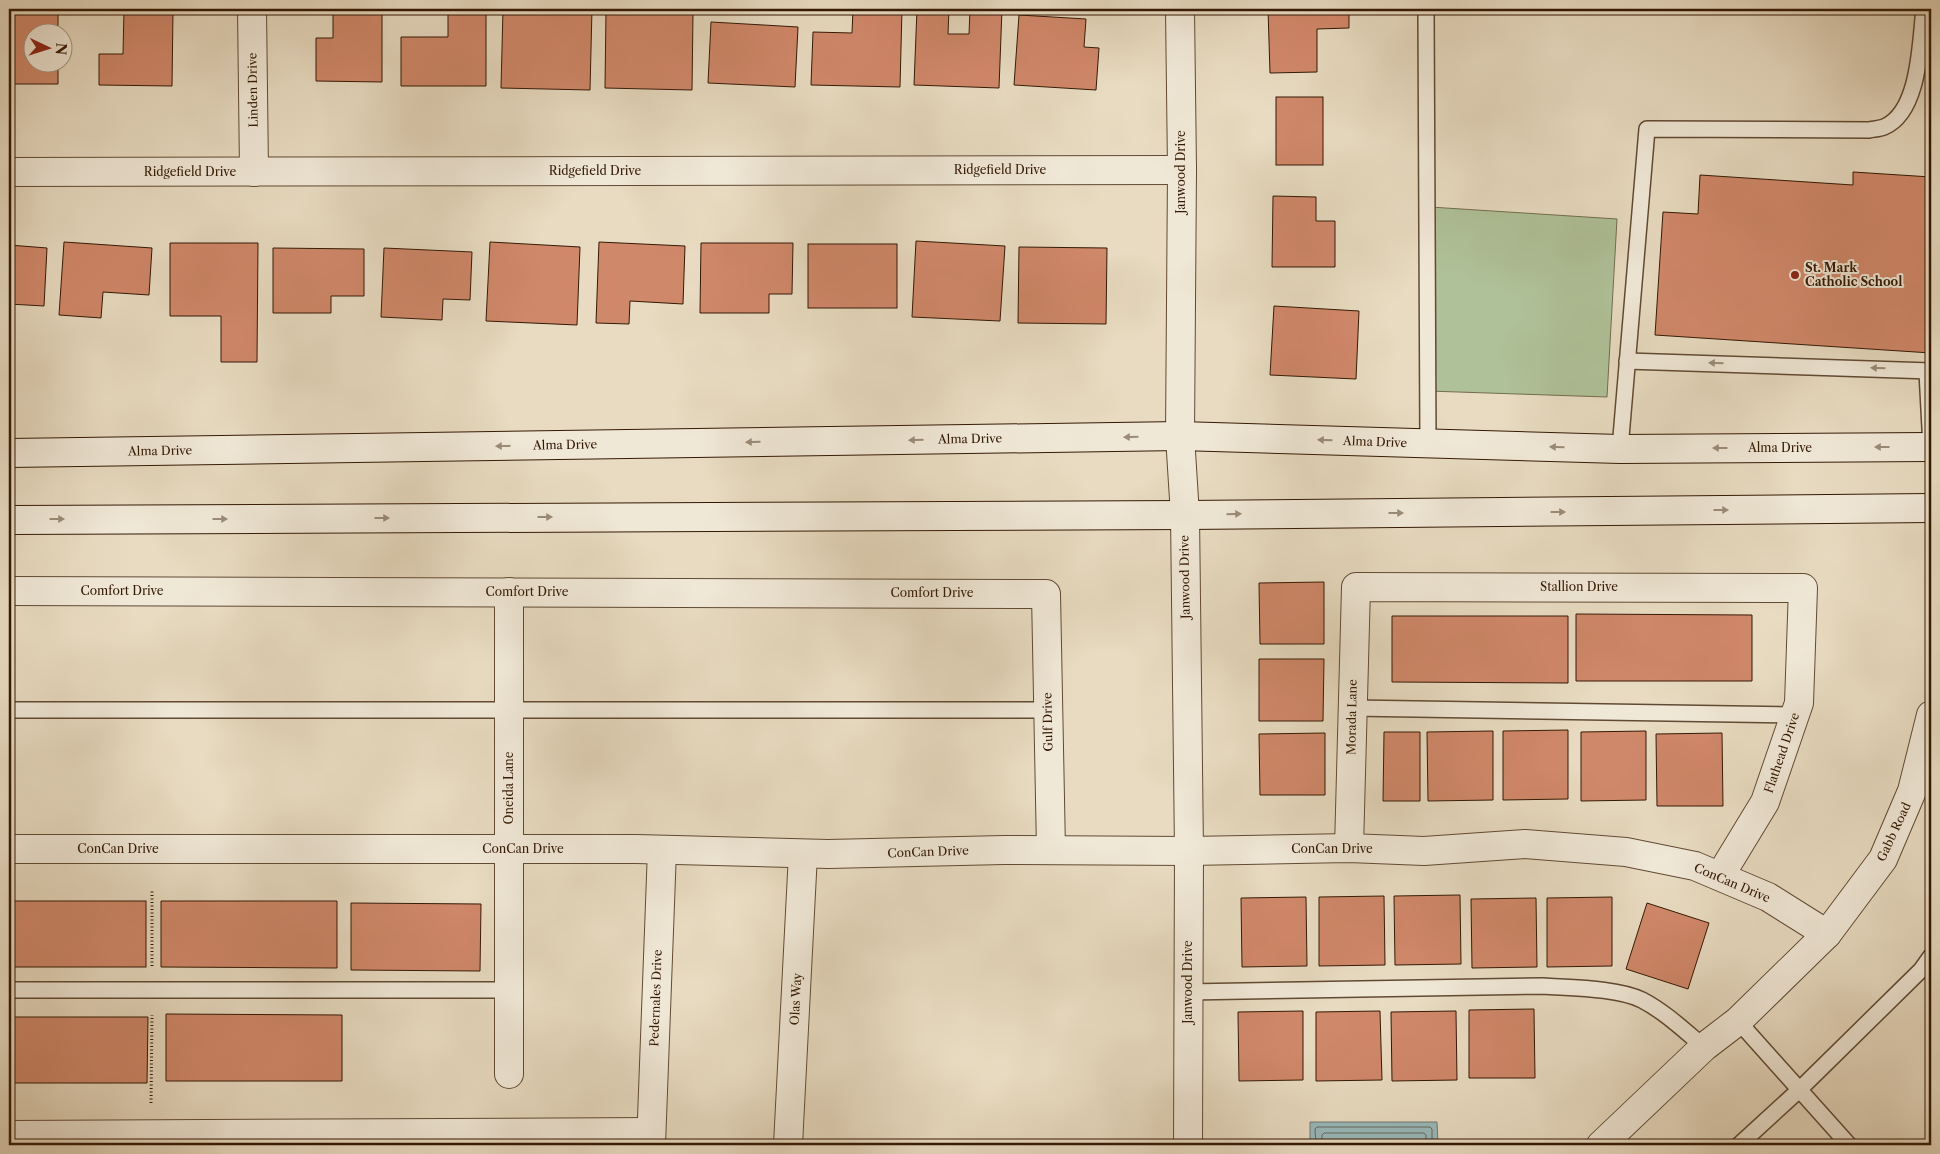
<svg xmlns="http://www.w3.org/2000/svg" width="1940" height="1154" viewBox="0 0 1940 1154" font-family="'Libre Caslon Text',serif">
<rect width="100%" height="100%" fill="#e8dbc1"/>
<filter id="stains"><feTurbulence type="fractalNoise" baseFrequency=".004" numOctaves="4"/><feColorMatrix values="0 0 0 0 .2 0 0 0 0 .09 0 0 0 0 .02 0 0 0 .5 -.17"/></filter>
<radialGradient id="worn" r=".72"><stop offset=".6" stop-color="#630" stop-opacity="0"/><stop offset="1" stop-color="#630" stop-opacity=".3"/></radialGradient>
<!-- green -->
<path fill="#afc198" stroke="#726d4e" d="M1430,207L1617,219L1607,397L1428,391Z"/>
<!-- water -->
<path fill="#99b9ba" stroke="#717971" d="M1310,1122H1437L1438,1143H1310Z"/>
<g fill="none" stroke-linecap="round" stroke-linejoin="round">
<!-- shore -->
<g stroke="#66695f" stroke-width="1">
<path d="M1316,1145L1315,1129L1317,1127H1430L1432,1129V1145"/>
<path d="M1322,1145V1135L1324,1133H1424L1426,1135V1145"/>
<path d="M1330,1145L1332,1141H1416L1419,1145"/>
</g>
</g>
<!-- building -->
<g fill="#d0886a" stroke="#341904">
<path d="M9,9H58V32H32V62H58V84H9Z"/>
<path d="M124,9L173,10L172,86L99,85V54H123Z"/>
<path d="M333,9H382V82L316,81V38H333Z"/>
<path d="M448,9H486V86H401V37H448Z"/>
<path d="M503,9H592L590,90L501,88Z"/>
<path d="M853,9H902L900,87L811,85L813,32L852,33Z"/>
<path d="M917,9H949L948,34H969L970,9H1002L999,88L914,85Z"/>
<path d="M1268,9H1349V28L1317,29V72L1270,73Z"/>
<path d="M606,11L693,13L692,90L605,88Z"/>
<path d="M1019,15L1086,19L1084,47L1099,48L1096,90L1014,85Z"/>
<path d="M711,22L798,27L795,87L708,83Z"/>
<rect x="1276" y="97" width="47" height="68"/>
<path d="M1853,172L1931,177V353L1655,335L1663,212L1698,214L1700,175L1853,185Z"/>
<path d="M1273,196L1316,197V221H1335V267H1272Z"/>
<path d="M916,241L1005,246L1000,321L912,317Z"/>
<path d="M64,242L152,248L149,295L103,292L101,318L59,315Z"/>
<path d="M490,242L580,247L577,325L486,321Z"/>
<path d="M599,242L685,246L683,304L630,301L629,324L596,323Z"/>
<path d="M170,243H258L257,362H221V316H170Z"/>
<path d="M701,243H793L792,294H769V313H700Z"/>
<rect x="808" y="244" width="89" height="64"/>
<path d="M9,245L47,248L44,306L9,304Z"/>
<path d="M1019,247L1107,248L1106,324L1018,323Z"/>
<path d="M273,248L364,249V296H331V313H273Z"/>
<path d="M384,248L472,252L470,300L443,299L442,320L381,317Z"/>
<path d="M1274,306L1359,311L1356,379L1270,375Z"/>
<path d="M1324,582V644H1260L1259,583Z"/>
<path d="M1576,614L1752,615V681H1576Z"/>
<path d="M1392,616H1568V683L1392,682Z"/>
<path d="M1259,659H1324L1323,721H1259Z"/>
<path d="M1568,730V799L1503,800V731Z"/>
<path d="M1493,731V800L1428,801L1427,732Z"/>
<path d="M1646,731V800L1581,801V732Z"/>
<path d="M1384,732H1420V801H1383Z"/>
<path d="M1325,733V795H1260L1259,734Z"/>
<path d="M1722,733L1723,806H1657L1656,734Z"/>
<path d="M1460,895L1461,964L1395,965L1394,896Z"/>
<path d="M1384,896L1385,965L1319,966V897Z"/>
<path d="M1306,897L1307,966L1242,967L1241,898Z"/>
<path d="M1612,897V966L1547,967V898Z"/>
<path d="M1536,898L1537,967L1472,968L1471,899Z"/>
<rect x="9" y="901" width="137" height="66"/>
<path d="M161,901H337V968L161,967Z"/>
<path d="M351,903L481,904L480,971L351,970Z"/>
<path d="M1647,903L1709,923L1688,989L1626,969Z"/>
<path d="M1534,1009L1535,1078H1469V1010Z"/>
<path d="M1303,1011V1080L1239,1081L1238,1012Z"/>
<path d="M1380,1011L1382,1080L1316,1081V1012Z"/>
<path d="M1456,1011L1457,1080L1392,1081L1391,1012Z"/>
<path d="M166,1014L342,1015V1081H166Z"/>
<path d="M9,1017H148L147,1083H9Z"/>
</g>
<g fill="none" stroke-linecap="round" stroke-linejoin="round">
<defs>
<g id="service">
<path d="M1426,9L1428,443"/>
<path d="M1627,361L1931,371"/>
<path d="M1927,372L1931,447"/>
<path d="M1620,449L1647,129L1869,130C1873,129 1879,129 1884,127C1920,112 1920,42 1924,9"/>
<path d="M1352,708L1795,715"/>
<path d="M9,710H1048"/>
<path d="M9,990H509"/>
<path d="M1188,992L1543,986C1571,988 1618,988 1642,1000C1665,1012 1685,1031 1704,1047"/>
<path d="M1738,1021L1849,1145"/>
<path d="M1739,1145L1798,1091L1921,970L1931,956"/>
</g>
<g id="minor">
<path d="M252,9L254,172"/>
<path d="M9,172L1182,170"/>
<path d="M1185,515L1189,851L1188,1145"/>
<path d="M9,591L1046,594L1051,850"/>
<path d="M1349,848L1356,587L1803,588L1799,703L1765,802L1720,876"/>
<path d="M9,849H636L828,854L1004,850L1189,851L1349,848L1424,851L1525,844L1626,852L1695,866L1768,897L1827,934"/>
<path d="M509,1074V592"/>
<path d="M9,1135L651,1132"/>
<path d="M651,1145L662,850"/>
<path d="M788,1145L803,854"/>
<path d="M1601,1145L1704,1047L1738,1021L1827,934L1883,859L1912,791L1931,715"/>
</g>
<path id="tertiary" d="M1180,9L1182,170L1180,436L1185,515"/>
<g id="secondary">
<path d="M9,453L1180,436L1620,449L1931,447"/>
<path d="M9,520L1185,515L1931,508"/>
</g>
</defs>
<!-- service casing -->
<use href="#service" stroke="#614a33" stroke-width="18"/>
<!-- minor casing -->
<use href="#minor" stroke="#614a33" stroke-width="30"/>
<!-- tertiary casing -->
<use href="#tertiary" stroke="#614a33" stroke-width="30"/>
<!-- secondary casing -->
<use href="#secondary" stroke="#341904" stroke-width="30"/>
<!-- path -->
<g stroke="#341904" stroke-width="3" stroke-dasharray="1 2.5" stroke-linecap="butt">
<path d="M152,966V891"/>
<path d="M151,1103L152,1015"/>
</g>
<!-- service -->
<use href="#service" stroke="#f0e8d7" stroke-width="15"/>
<!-- minor -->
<use href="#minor" stroke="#f0e8d7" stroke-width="28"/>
<!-- tertiary -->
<use href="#tertiary" stroke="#f0e8d7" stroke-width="28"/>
<!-- secondary -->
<use href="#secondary" stroke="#f0e8d7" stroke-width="28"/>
</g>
<!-- one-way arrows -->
<defs><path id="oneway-solid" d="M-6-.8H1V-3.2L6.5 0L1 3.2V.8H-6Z" transform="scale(1.25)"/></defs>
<g fill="#9b8b78">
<use href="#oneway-solid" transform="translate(1716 363) rotate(-178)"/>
<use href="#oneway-solid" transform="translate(1878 368) rotate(-178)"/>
<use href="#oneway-solid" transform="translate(1131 437) rotate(179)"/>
<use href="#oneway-solid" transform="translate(916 440) rotate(179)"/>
<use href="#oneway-solid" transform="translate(1325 440) rotate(-178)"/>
<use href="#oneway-solid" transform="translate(753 442) rotate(179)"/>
<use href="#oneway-solid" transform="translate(503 446) rotate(179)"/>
<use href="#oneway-solid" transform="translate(1557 447) rotate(-178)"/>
<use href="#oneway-solid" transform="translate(1882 447) rotate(180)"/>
<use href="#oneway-solid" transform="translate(1720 448) rotate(180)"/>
<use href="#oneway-solid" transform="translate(1721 510)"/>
<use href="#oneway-solid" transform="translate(1558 512)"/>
<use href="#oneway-solid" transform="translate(1396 513)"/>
<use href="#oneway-solid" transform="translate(1234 514) rotate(-1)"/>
<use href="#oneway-solid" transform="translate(545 517)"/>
<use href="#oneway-solid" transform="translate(382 518)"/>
<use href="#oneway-solid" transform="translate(57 519)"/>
<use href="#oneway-solid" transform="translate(220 519)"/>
</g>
<!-- markers -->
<circle fill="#8f2418" stroke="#f0e8d7" stroke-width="2" cx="1795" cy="275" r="5"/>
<g text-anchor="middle" stroke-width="4" stroke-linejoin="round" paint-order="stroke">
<!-- street labels -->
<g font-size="12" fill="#341904" stroke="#f0e8d7">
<text transform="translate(253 90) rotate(-91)" y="4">Linden Drive</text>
<text x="1000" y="174">Ridgefield Drive</text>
<text x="595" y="175">Ridgefield Drive</text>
<text x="190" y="176">Ridgefield Drive</text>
<text transform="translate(1181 172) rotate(-90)" y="4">Janwood Drive</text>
<text transform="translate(970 439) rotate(-1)" y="4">Alma Drive</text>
<text transform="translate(1375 442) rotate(2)" y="4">Alma Drive</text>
<text transform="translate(565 445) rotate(-1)" y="4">Alma Drive</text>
<text x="1780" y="452">Alma Drive</text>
<text transform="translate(160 451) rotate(-1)" y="4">Alma Drive</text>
<text transform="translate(1185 577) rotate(-91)" y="4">Janwood Drive</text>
<text x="1579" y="591">Stallion Drive</text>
<text x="122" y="595">Comfort Drive</text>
<text x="527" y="596">Comfort Drive</text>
<text x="932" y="597">Comfort Drive</text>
<text transform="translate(1352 717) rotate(-89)" y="4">Morada Lane</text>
<text transform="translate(1048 722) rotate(-91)" y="4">Gulf Drive</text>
<text transform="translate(1782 753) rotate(-71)" y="4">Flathead Drive</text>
<text transform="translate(509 788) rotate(-90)" y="4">Oneida Lane</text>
<text transform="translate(1894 832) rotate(-65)" y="4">Gabb Road</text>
<text x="118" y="853">ConCan Drive</text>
<text x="523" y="853">ConCan Drive</text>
<text x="1332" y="853">ConCan Drive</text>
<text transform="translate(928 852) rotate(-2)" y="4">ConCan Drive</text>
<text transform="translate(1732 883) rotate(23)" y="4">ConCan Drive</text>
<text transform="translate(1188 982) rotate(-90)" y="4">Janwood Drive</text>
<text transform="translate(656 998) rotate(-88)" y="4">Pedernales Drive</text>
<text transform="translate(796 999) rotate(-87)" y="4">Olas Way</text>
</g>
<!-- poi labels -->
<g font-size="12" font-weight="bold" fill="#341904" stroke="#f0e8d7" text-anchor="start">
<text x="1805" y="272">St. Mark<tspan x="1805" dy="14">Catholic School</tspan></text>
</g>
</g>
<!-- margin -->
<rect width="1940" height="1154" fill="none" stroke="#e8dbc1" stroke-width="30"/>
<rect x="10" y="10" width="1920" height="1134" fill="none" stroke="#341904" stroke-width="2.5"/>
<rect x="15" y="15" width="1910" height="1124" fill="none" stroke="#341904"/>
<!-- north arrow -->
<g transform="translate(48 48) rotate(94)"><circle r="24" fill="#f0e8d7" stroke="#a59583"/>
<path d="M0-4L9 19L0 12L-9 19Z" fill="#8f2418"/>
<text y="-8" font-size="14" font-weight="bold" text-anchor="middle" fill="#341904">N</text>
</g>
<rect width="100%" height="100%" filter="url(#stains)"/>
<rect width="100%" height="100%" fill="url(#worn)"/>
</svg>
